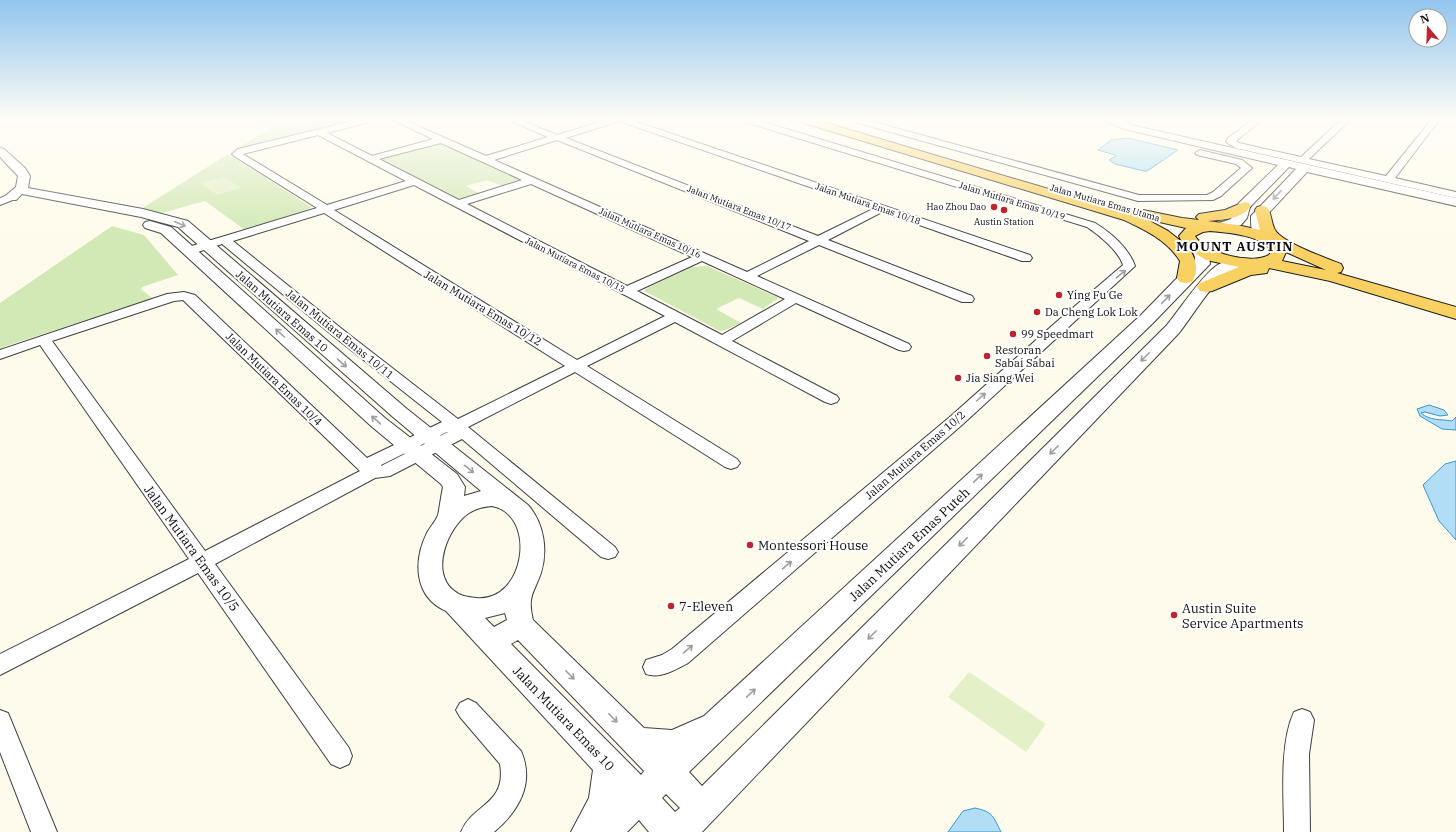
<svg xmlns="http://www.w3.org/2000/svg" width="1456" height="832" viewBox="0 0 1456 832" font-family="'IBM Plex Serif',serif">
<rect width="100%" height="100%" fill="#fffbec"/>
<!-- green -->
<g fill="#d2e9b6">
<path d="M285,119H360L232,152Z"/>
<path d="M440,143L518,179V180L503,186L487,180L466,186L480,194L467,198H458L382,160L384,157L430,144Z"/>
<path d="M228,154L311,207L306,211L245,230L205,201L158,214L141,209Z"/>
<path d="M112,226L144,235L178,275L142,287L141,289L153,299L6,346L0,349V303Z"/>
<path d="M707,266L777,297V299L763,309L739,298L716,309L741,323L725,330L720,331L644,291L647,288L692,267Z"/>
</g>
<!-- pitch -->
<g fill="#e3f0c8">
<path d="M224,177L241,188L217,195L201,183Z"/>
<path d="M969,672L1046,724L1026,752L948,697Z"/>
</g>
<!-- water -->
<g fill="#b1def6" stroke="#3796ce">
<path d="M1128,138L1178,150L1147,171H1144L1115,164L1109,160L1116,156L1115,155L1098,150L1111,140Z"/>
<path d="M1429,405L1444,410L1448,415L1440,416L1425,412L1421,413C1430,421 1441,419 1452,421L1456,417V430L1442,429L1420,416L1417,409Z"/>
<path d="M1456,461V540L1439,521L1423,485L1445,464Z"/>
<path d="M975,808C993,812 993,816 1001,832H948L963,811Z"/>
</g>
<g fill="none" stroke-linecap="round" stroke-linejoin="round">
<defs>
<g id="minor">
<path d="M361,119H375L374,121L327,133L372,156L433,139L391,119H402L486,156L548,137L506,119H518L557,135L609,119H628L1030,255L1032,258L1030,261H1022L882,212L828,240L972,296L974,299L972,302H962L819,245L757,276L909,344L911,347L909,350L904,351L899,350L796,303L732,341L837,396L839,399L837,402L831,404L825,402L675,322L587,366L737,459L740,463L737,467L731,469L725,467L575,372L468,427L615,547L618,552L615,557L608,559L601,557L462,439L390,476L375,478L215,564L349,748L352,756L349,764L340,768L331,764L198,573L0,675V654L189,559L40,345L0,359V350L167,294L184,292L195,295L367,458L442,422L332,335L222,244L189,255L185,254L183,251L185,248L317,208L234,156L232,154L238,149ZM619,121L873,209L818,236L566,138ZM318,135L406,181L327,205L243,154ZM557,140L809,241L747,272L494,160ZM441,143L522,180L459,200L379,159ZM531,184L692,257L627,286L467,204ZM414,185L665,316L577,360L334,210ZM324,213L565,366L458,419L342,329L233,241ZM702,261L785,299L722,335L637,291ZM183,300L360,471L205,551L52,341L174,301ZM447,432H448L381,466V465Z"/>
<path d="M741,119H754L1095,223C1110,232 1129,248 1135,266L963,424L688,663C675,670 660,679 646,674L643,667L646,660L662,655L672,649L951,416L1054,324L1123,265C1118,250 1100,236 1087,227L742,121Z"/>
<path d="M850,119H863L1139,195H1207L1213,192L1241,168L1236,164L1197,155L1195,153L1200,150L1242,160L1252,168L1221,196L1213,200L1138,201L851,121Z"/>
<path d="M1254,119H1263L1236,141L1239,143L1301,157L1342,119H1351L1309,159L1386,176L1432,119H1440L1395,178L1456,192V198L1236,148L1226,142L1228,138Z"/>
<path d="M11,194L15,195L16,197L15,199L0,205V198Z"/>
<path d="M468,699L476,703L521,751C535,783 519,811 494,832H461C472,804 507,805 500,764L460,717L456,710L460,703Z"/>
<path d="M1302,709L1310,712L1314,720L1309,754L1310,832H1284C1284,797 1279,744 1294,712Z"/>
<path d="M0,710L8,713L57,832H31L0,752Z"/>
</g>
<g id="tertiary">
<path d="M1105,119H1119L1131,125L1456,198V206L1307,172L1265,217V229L1268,237L1266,240L1261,241L1256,240C1251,232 1251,225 1251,216L1296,169L1289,167L1250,207L1247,218L1241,225L1221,231L1216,230L1214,227L1216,224L1231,219L1239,203L1278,165L1124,129L1106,121Z"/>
<path d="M0,148L4,149L25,168L30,176L28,188L143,209L188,221L407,409L528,505C544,523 548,550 541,573C534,593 527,596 533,620L644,728L672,730L704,716L1141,315L1180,275L1194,263L1195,257L1192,250L1194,247L1199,246L1204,247L1209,257L1210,264L1153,323L689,772L702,786L1167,325C1180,309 1200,278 1216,266C1223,261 1240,257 1248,259L1251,262C1245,270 1231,269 1223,276C1207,291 1193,315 1179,333L702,832H649L639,820L627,832H571L589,798L593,770L446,611C414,597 413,561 427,533C430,527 436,521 438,515C440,506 441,496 443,487L441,484L371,426L161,233L145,228L143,225L145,222L150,221L171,227L385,418L457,474L465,487L464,496L481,491L393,417L178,227L141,217L22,194L16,200H6L4,197L16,187L18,176L0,157ZM492,506C538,515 525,603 476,598C467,597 460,596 453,590C430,571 448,527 469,513C477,508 483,507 492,506ZM505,613L507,620L494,627L485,618ZM518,640L644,771L641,775L511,644ZM666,794L680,808L675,812L662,798Z"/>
</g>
<path id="primary" d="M795,119H813L1136,215L1138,211L1143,210L1182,218L1199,220L1196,217L1199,214L1225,210L1244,202L1249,203L1251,206C1242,219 1223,220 1208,221L1237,225L1260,230L1255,210L1257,207L1262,206L1267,207C1272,214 1271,223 1275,230C1283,243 1326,258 1341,264L1343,268L1341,272L1337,273L1456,307V319L1330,281L1269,268L1267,273L1251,275L1212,291L1206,292L1200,291L1197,287L1200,283L1239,267L1206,260L1190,250C1196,260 1199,271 1192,282L1186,283L1180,282L1177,278L1180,261C1167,240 1145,230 1124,220L797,121ZM1146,219L1186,228L1179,236L1182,242L1168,231ZM1210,231C1223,232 1272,236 1270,254C1255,266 1204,253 1195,236L1203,232ZM1286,252L1326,270L1282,261Z"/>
</defs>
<!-- minor casing -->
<use href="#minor" stroke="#3f3f3f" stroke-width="2"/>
<!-- tertiary casing -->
<use href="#tertiary" stroke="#3f3f3f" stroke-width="2"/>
<!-- primary casing -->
<use href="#primary" stroke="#1d1d1d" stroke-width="2"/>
<!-- minor -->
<use href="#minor" fill="#fff" fill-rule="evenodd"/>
<!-- tertiary -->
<use href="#tertiary" fill="#fff" fill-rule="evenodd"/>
<!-- primary -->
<use href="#primary" fill="#f9d162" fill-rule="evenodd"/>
</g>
<!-- one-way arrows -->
<defs><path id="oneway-shaft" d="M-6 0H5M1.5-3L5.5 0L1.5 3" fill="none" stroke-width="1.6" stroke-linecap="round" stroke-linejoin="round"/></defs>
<g stroke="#9e9e9e">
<use href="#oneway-shaft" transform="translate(1277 195) rotate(133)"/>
<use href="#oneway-shaft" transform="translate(180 224) rotate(24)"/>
<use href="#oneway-shaft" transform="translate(1121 274) rotate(-40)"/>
<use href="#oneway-shaft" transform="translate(1166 299) rotate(-46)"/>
<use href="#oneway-shaft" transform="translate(280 333) rotate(-138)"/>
<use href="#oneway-shaft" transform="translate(1145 357) rotate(135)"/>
<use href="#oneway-shaft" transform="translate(342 363) rotate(41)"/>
<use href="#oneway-shaft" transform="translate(981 397) rotate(-42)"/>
<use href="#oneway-shaft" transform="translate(376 420) rotate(-139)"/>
<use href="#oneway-shaft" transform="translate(1054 450) rotate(135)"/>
<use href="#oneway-shaft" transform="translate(469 469) rotate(39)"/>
<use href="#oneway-shaft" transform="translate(978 478) rotate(-43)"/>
<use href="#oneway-shaft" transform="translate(963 542) rotate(135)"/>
<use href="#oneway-shaft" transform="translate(787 565) rotate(-40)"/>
<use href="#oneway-shaft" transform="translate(872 635) rotate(135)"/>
<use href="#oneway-shaft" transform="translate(688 649) rotate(-40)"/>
<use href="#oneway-shaft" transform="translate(570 675) rotate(45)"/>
<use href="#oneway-shaft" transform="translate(751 693) rotate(-43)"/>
<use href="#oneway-shaft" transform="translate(613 718) rotate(45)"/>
</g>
<!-- sky -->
<linearGradient id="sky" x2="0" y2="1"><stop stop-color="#92c5ee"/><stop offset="0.51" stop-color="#fffdf6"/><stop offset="1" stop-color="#fffdf6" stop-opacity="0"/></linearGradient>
<rect width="1456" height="235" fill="url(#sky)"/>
<!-- markers -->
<g fill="#bd242f" stroke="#fff" stroke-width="1.5">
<circle cx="994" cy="207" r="4"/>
<circle cx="1004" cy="210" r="4"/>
<circle cx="1059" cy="295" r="4"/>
<circle cx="1037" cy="312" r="4"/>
<circle cx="1013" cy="334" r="4"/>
<circle cx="987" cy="356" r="4"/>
<circle cx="958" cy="378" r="4"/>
<circle cx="750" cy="545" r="4"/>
<circle cx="671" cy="606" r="4"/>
<circle cx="1174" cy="615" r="4"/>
</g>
<g text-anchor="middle" stroke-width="4" stroke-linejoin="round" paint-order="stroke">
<!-- far-street labels -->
<g font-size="9" fill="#0c0c0c" stroke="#fff">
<text transform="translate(1012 201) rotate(17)" y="3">Jalan Mutiara Emas 10/19</text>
<text transform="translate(1105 203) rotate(16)" y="3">Jalan Mutiara Emas Utama</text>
<text transform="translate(868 204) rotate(19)" y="3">Jalan Mutiara Emas 10/18</text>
<text transform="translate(739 208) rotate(21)" y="3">Jalan Mutiara Emas 10/17</text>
<text transform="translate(650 233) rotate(24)" y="3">Jalan Mutiara Emas 10/16</text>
<text transform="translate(575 265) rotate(27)" y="3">Jalan Mutiara Emas 10/13</text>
</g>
<!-- far-poi labels -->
<g font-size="9" fill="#0c0c0c" stroke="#fff" text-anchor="end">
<text x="986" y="210">Hao Zhou Dao</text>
<text x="1004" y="225" text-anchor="middle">Austin Station</text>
</g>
<!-- poi labels -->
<g font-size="11" fill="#0c0c0c" stroke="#fff" text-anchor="start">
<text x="1067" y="299">Ying Fu Ge</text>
<text x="1045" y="316">Da Cheng Lok Lok</text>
<text x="1021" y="338">99 Speedmart</text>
<text x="995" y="354">Restoran<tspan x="995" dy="13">Sabai Sabai</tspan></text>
<text x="966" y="382">Jia Siang Wei</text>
</g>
<!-- street labels -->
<g font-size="11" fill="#0c0c0c" stroke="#fff">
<text transform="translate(483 308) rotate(31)" y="4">Jalan Mutiara Emas 10/12</text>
<text transform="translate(282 311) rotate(41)" y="4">Jalan Mutiara Emas 10</text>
<text transform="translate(340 334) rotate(39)" y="4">Jalan Mutiara Emas 10/11</text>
<text transform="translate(274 379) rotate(44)" y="4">Jalan Mutiara Emas 10/4</text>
<text transform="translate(915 455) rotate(-41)" y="4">Jalan Mutiara Emas 10/2</text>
</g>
<!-- far-district labels -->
<g font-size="13" font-weight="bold" letter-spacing="1" fill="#0c0c0c" stroke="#fff">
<text x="1235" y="251">MOUNT AUSTIN</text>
</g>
<!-- near-street labels -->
<g font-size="13" fill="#0c0c0c" stroke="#fff">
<text transform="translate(909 544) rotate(-43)" y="5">Jalan Mutiara Emas Puteh</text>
<text transform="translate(192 548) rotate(54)" y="5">Jalan Mutiara Emas 10/5</text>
<text transform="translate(564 718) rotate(46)" y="5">Jalan Mutiara Emas 10</text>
</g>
<!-- near-poi labels -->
<g font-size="13" fill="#0c0c0c" stroke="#fff" text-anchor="start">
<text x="758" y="550">Montessori House</text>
<text x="679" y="611">7-Eleven</text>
<text x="1182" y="613">Austin Suite<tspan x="1182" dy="15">Service Apartments</tspan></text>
</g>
</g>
<!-- north arrow -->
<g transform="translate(1428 28) rotate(341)"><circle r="19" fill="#ffffff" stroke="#9e9e9e"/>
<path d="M0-3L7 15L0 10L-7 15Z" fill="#bd242f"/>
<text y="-6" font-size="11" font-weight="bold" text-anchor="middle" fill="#0c0c0c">N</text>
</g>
</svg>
